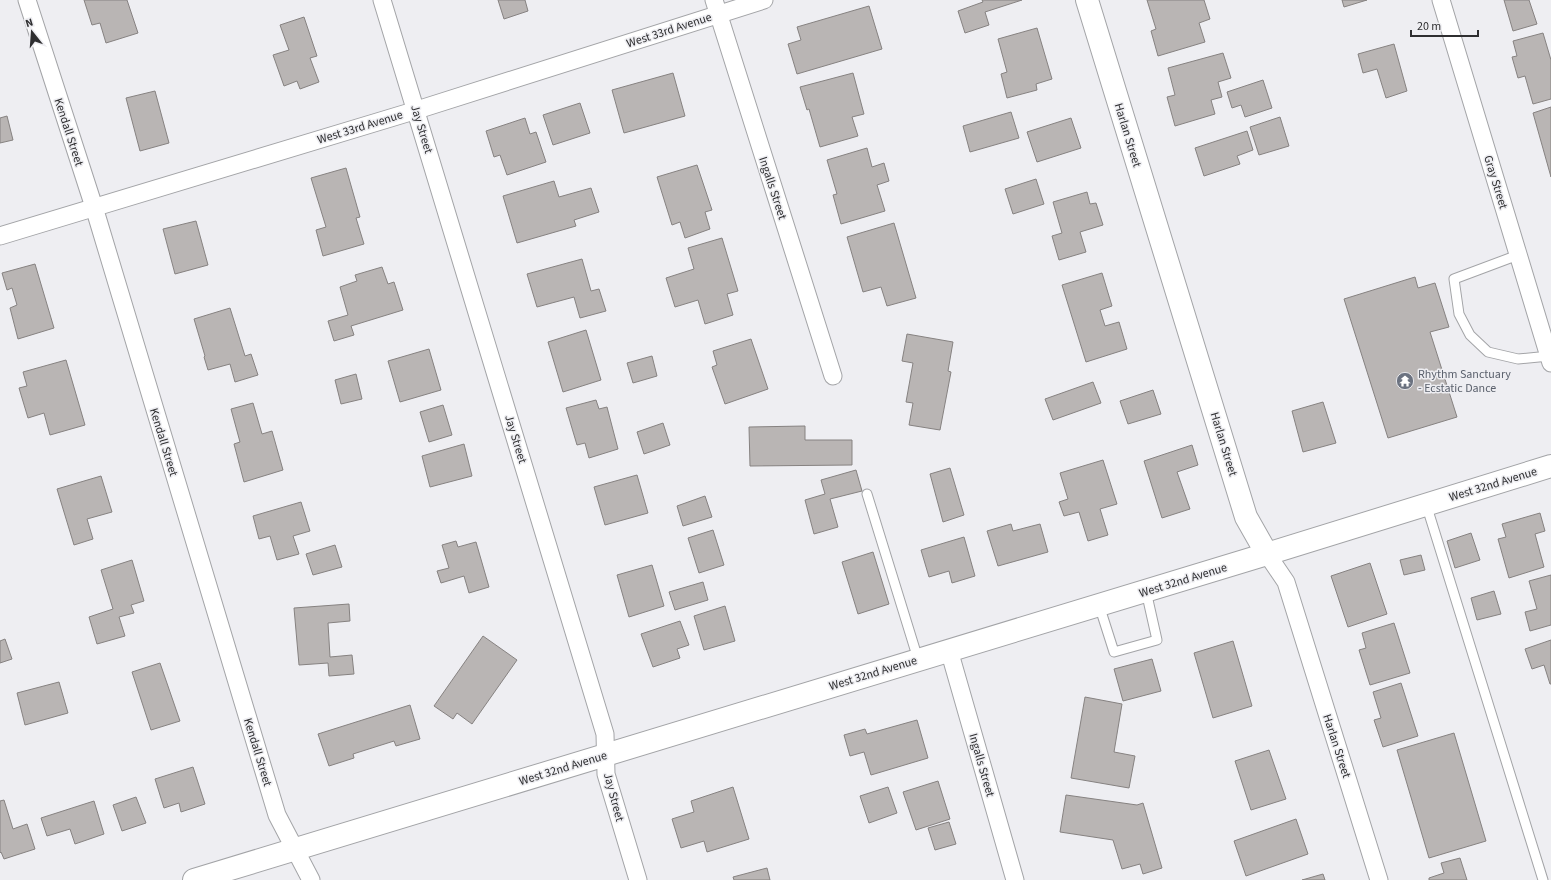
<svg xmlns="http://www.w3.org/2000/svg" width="1551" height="880" viewBox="0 0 1551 880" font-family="'Source Sans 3',sans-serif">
<rect width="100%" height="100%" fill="#eeeef2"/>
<!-- building -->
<g fill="#b9b5b4" stroke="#868281">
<path d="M84,0H127L138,33L106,43L100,23L92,25Z"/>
<path d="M498,0H525L528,11L504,19Z"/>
<path d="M982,0H1022L985,12L989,25L965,33L958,11L983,2Z"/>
<path d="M1147,0H1204L1210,19L1199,23L1205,42L1158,56L1151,31L1156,29Z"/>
<path d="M1342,0H1367L1344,7Z"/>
<path d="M1504,0H1529L1537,24L1513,31Z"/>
<path d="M869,6L882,49L797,74L788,44L801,40L797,27Z"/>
<path d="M304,17L317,56L310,58L319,82L300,89L297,81L284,86L273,55L289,50L280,25Z"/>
<path d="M1037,28L1052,79L1036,84L1037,90L1007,98L1001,74L1007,72L998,39Z"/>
<path d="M1543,33L1551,60V99L1533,104L1525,76L1518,78L1512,57L1517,56L1513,41Z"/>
<path d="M1394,44L1407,91L1386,98L1377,69L1363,73L1358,54Z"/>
<path d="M1223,53L1231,78L1218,82L1222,97L1211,100L1215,114L1175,126L1167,97L1175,95L1168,68Z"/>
<path d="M673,73L685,116L624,133L612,90Z"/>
<path d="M853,73L864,114L852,117L858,136L820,147L809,109L807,110L800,87Z"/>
<path d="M1263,80L1272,108L1245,117L1241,105L1232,108L1227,92Z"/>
<path d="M155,91L169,143L140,151L126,98Z"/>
<path d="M580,103L590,133L553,145L543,115Z"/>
<path d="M1551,107V177L1533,113Z"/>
<path d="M1011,112L1019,138L970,152L963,126Z"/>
<path d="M7,116L13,140L0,143V118Z"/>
<path d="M1280,117L1289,146L1259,155L1250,127Z"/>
<path d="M525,118L530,134L536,132L546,162L507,175L500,155L494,157L486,131Z"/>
<path d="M1071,118L1081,148L1037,162L1027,132Z"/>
<path d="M1247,131L1253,150L1237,156L1240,164L1204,176L1195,148Z"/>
<path d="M867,148L872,167L884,163L889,181L877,185L885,211L841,224L833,195L837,194L827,160Z"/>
<path d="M697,165L712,210L705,212L710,229L685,238L680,222L672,225L657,177Z"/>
<path d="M346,168L360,217L356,218L364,244L323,256L316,230L326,227L311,178Z"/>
<path d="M1036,179L1044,204L1013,214L1005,189Z"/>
<path d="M554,181L559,197L591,188L599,212L574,220L576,226L517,243L503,196Z"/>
<path d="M1087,192L1090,204L1096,203L1103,225L1080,232L1086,252L1059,260L1052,236L1062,233L1053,202Z"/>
<path d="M196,221L208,265L175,274L163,229Z"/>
<path d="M894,223L916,298L887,306L881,287L863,292L847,237Z"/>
<path d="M722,238L738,291L727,294L733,315L705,324L698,300L675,307L666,278L694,269L688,248Z"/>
<path d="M582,259L591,291L599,289L606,311L580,318L574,297L537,307L527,274Z"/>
<path d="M35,264L54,328L18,339L10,308L17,305L12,288L7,290L2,273Z"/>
<path d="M382,267L388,284L394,282L403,310L351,326L354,335L334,341L328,321L348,315L340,287L357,281L355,275Z"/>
<path d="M1102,273L1112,306L1100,310L1105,326L1119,322L1127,349L1086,362L1062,285Z"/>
<path d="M1415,277L1418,288L1435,283L1449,327L1430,332L1457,417L1388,438L1344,299Z"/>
<path d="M230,308L245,356L251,354L258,375L235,382L230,364L208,370L204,357L205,356L194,319Z"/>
<path d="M586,330L601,380L563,392L548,342Z"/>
<path d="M907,334L953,342L948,371L951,372L940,430L909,425L913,403L906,402L913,363L902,361Z"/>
<path d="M751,339L768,389L725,404L712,367L717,365L713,351Z"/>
<path d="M429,349L441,390L400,402L388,361Z"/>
<path d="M652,356L657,376L633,383L627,363Z"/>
<path d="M66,360L85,425L50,435L44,413L28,418L19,388L27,386L23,372Z"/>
<path d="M356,374L362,399L341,404L335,380Z"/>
<path d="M1093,382L1101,403L1053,420L1045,399Z"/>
<path d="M1153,390L1161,414L1128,424L1120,401Z"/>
<path d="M596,400L599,409L607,407L618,449L589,458L585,443L577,445L566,408Z"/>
<path d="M1323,402L1336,443L1303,452L1292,411Z"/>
<path d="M253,403L262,434L272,431L283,470L244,482L234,444L240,442L231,409Z"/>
<path d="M443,405L452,435L429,442L420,412Z"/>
<path d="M663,423L670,445L644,454L637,432Z"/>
<path d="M805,426V440H852V465L750,466L749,427Z"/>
<path d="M464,444L472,476L430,487L422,456Z"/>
<path d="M1192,445L1198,465L1177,472L1190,509L1162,518L1144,461Z"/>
<path d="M1103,460L1117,504L1100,509L1108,535L1088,541L1079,512L1064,516L1059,502L1068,499L1060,473Z"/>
<path d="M950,468L964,515L943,522L930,474Z"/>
<path d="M856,470L862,491L830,499L838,527L814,534L805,500L825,494L821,480Z"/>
<path d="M637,475L648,513L605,525L594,487Z"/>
<path d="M101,476L112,512L87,519L93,539L74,545L57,489Z"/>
<path d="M705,496L712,517L683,526L677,506Z"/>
<path d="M301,502L310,531L293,536L299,554L277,560L270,536L259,539L253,516Z"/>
<path d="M1540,513L1545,531L1535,534L1544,567L1509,578L1498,539L1506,537L1502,524Z"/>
<path d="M1011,524L1013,531L1040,524L1048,552L998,566L987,531Z"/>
<path d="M713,530L724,565L699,573L688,538Z"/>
<path d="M1471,533L1480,560L1455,568L1447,541Z"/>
<path d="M964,537L975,576L952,583L949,571L929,577L921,550Z"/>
<path d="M456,541L458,547L476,542L489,587L469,593L464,576L441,583L437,571L449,568L442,545Z"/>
<path d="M335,545L342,567L313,575L306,554Z"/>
<path d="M873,552L889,604L858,614L842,562Z"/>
<path d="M1421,555L1425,570L1404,575L1400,560Z"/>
<path d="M132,560L144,601L131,605L134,613L119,617L125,636L97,644L89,617L113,609L101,570Z"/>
<path d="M1370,563L1387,614L1348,627L1331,576Z"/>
<path d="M652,565L664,606L629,617L617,575Z"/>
<path d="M1551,575V625L1530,631L1525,612L1537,609L1529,581Z"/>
<path d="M703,582L708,600L675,610L669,592Z"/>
<path d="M1494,591L1501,614L1477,620L1471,598Z"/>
<path d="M349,604L350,621L328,623L330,657L352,655L354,674L329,676L328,663L299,665L294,608Z"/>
<path d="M725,606L735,641L704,650L694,616Z"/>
<path d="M680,621L689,645L677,649L680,658L653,667L641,634Z"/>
<path d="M1394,623L1410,673L1370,685L1359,650L1366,648L1362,633Z"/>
<path d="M483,636L517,660L472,724L457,713L453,719L434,706Z"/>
<path d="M5,639L12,659L0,663V641Z"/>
<path d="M1551,640V684H1550L1544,665L1532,669L1525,649Z"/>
<path d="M1233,641L1252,706L1213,718L1194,653Z"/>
<path d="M1152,659L1161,691L1123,701L1114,669Z"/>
<path d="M160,663L180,721L151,730L132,672Z"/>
<path d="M59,682L68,713L25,725L17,693Z"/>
<path d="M1401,683L1418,736L1383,747L1374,720L1381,718L1373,692Z"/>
<path d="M1085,697L1122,704L1114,752L1135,756L1129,788L1071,778Z"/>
<path d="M410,705L420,739L396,746L394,741L353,754L354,758L329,766L318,734Z"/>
<path d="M917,720L928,758L871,775L864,752L850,756L844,735L865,729L867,734Z"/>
<path d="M1454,733L1486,841L1429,858L1397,750Z"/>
<path d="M1269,750L1286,799L1251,810L1235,761Z"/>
<path d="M193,767L205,804L181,812L179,803L164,808L155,779Z"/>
<path d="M938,781L950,819L916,830L903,792Z"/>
<path d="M733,787L749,839L707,852L704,841L681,848L672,819L694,812L691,801Z"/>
<path d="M888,787L897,813L869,823L860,796Z"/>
<path d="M1066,795L1137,805L1143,803L1162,868L1143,874L1140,864L1122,869L1113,840L1060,832Z"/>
<path d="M136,797L146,823L122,831L113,805Z"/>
<path d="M4,800L13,829L27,824L35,849L4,859L1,852L0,853V801Z"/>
<path d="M94,801L104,834L75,844L70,829L47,836L41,818Z"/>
<path d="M1296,819L1308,854L1246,876L1234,841Z"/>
<path d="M949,822L956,844L935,850L928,828Z"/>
<path d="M1460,858L1467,880H1429V878L1444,873L1441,863Z"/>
<path d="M767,868L770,880H734L733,877Z"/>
<path d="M1323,874L1325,880H1302Z"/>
</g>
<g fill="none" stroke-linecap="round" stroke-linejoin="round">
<defs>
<g id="service">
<path d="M1518,255L1454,279L1459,314L1470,335L1488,352L1518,359L1549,356"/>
<path d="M867,494L918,659"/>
<path d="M1426,504L1543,880"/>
<path d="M1099,605L1114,652L1157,640L1146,591"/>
</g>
<g id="minor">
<path d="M27,0L94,207L277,815L311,880"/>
<path d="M382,0L605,734L606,774L638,880"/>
<path d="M714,0L833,376"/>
<path d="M1441,0L1551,363"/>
<path d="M0,236L417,110L764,0"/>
<path d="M1267,554L1286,582L1379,880"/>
<path d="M949,650L1015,880"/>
</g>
<g id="tertiary">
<path d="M1087,0L1246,517L1267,554"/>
<path d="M194,880L1267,554L1551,466"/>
</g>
</defs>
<!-- service casing -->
<use href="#service" stroke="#a3a4a7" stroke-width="11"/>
<!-- minor casing -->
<use href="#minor" stroke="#a3a4a7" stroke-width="19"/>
<!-- tertiary casing -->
<use href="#tertiary" stroke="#a3a4a7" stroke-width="24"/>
<!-- service -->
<use href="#service" stroke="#fff" stroke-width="9"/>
<!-- minor -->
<use href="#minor" stroke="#fff" stroke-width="17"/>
<!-- tertiary -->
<use href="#tertiary" stroke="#fff" stroke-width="22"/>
</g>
<!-- icons -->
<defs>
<symbol id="temple-disc" viewBox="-11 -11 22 22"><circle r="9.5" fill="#6b7280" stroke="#eeeef2"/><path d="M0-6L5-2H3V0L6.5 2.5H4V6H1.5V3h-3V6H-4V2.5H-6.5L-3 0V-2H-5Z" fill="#fff"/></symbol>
</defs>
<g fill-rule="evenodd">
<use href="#temple-disc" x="1395" y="371" width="20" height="20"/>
</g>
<g text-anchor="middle" stroke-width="3" stroke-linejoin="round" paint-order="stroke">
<!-- street labels -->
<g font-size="12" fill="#2e2e30" stroke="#eeeef2">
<text transform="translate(669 30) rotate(-18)" y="4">West 33rd Avenue</text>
<text transform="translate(360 127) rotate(-17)" y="4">West 33rd Avenue</text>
<text transform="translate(422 129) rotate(73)" y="4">Jay Street</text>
<text transform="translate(69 132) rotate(72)" y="4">Kendall Street</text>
<text transform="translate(1128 135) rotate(73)" y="4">Harlan Street</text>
<text transform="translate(1496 182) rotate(73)" y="4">Gray Street</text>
<text transform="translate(773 188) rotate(72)" y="4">Ingalls Street</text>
<text transform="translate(516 439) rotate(73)" y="4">Jay Street</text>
<text transform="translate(164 442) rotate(73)" y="4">Kendall Street</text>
<text transform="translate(1224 444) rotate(73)" y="4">Harlan Street</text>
<text transform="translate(1493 484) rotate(-17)" y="4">West 32nd Avenue</text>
<text transform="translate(1183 580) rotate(-17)" y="4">West 32nd Avenue</text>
<text transform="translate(873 673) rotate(-17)" y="4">West 32nd Avenue</text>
<text transform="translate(1337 746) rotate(72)" y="4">Harlan Street</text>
<text transform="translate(258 752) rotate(73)" y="4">Kendall Street</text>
<text transform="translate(982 765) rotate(74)" y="4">Ingalls Street</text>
<text transform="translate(563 768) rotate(-17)" y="4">West 32nd Avenue</text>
<text transform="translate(614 797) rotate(75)" y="4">Jay Street</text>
</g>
<!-- worship labels -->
<g font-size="12" fill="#5b616d" stroke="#eeeef2" text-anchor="start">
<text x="1418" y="378">Rhythm Sanctuary<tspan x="1418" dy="14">- Ecstatic Dance</tspan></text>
</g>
</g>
<!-- north arrow -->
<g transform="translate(32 32) rotate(343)" stroke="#eeeef2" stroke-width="3" paint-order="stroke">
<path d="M0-3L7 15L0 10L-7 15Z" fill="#2e2e30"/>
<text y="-6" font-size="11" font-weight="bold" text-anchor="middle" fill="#2e2e30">N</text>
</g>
<!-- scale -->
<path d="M1411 30v6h67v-6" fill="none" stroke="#2e2e30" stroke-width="2"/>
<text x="1417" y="30" font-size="12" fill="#2e2e30" stroke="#eeeef2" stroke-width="3" paint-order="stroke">20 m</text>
</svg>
